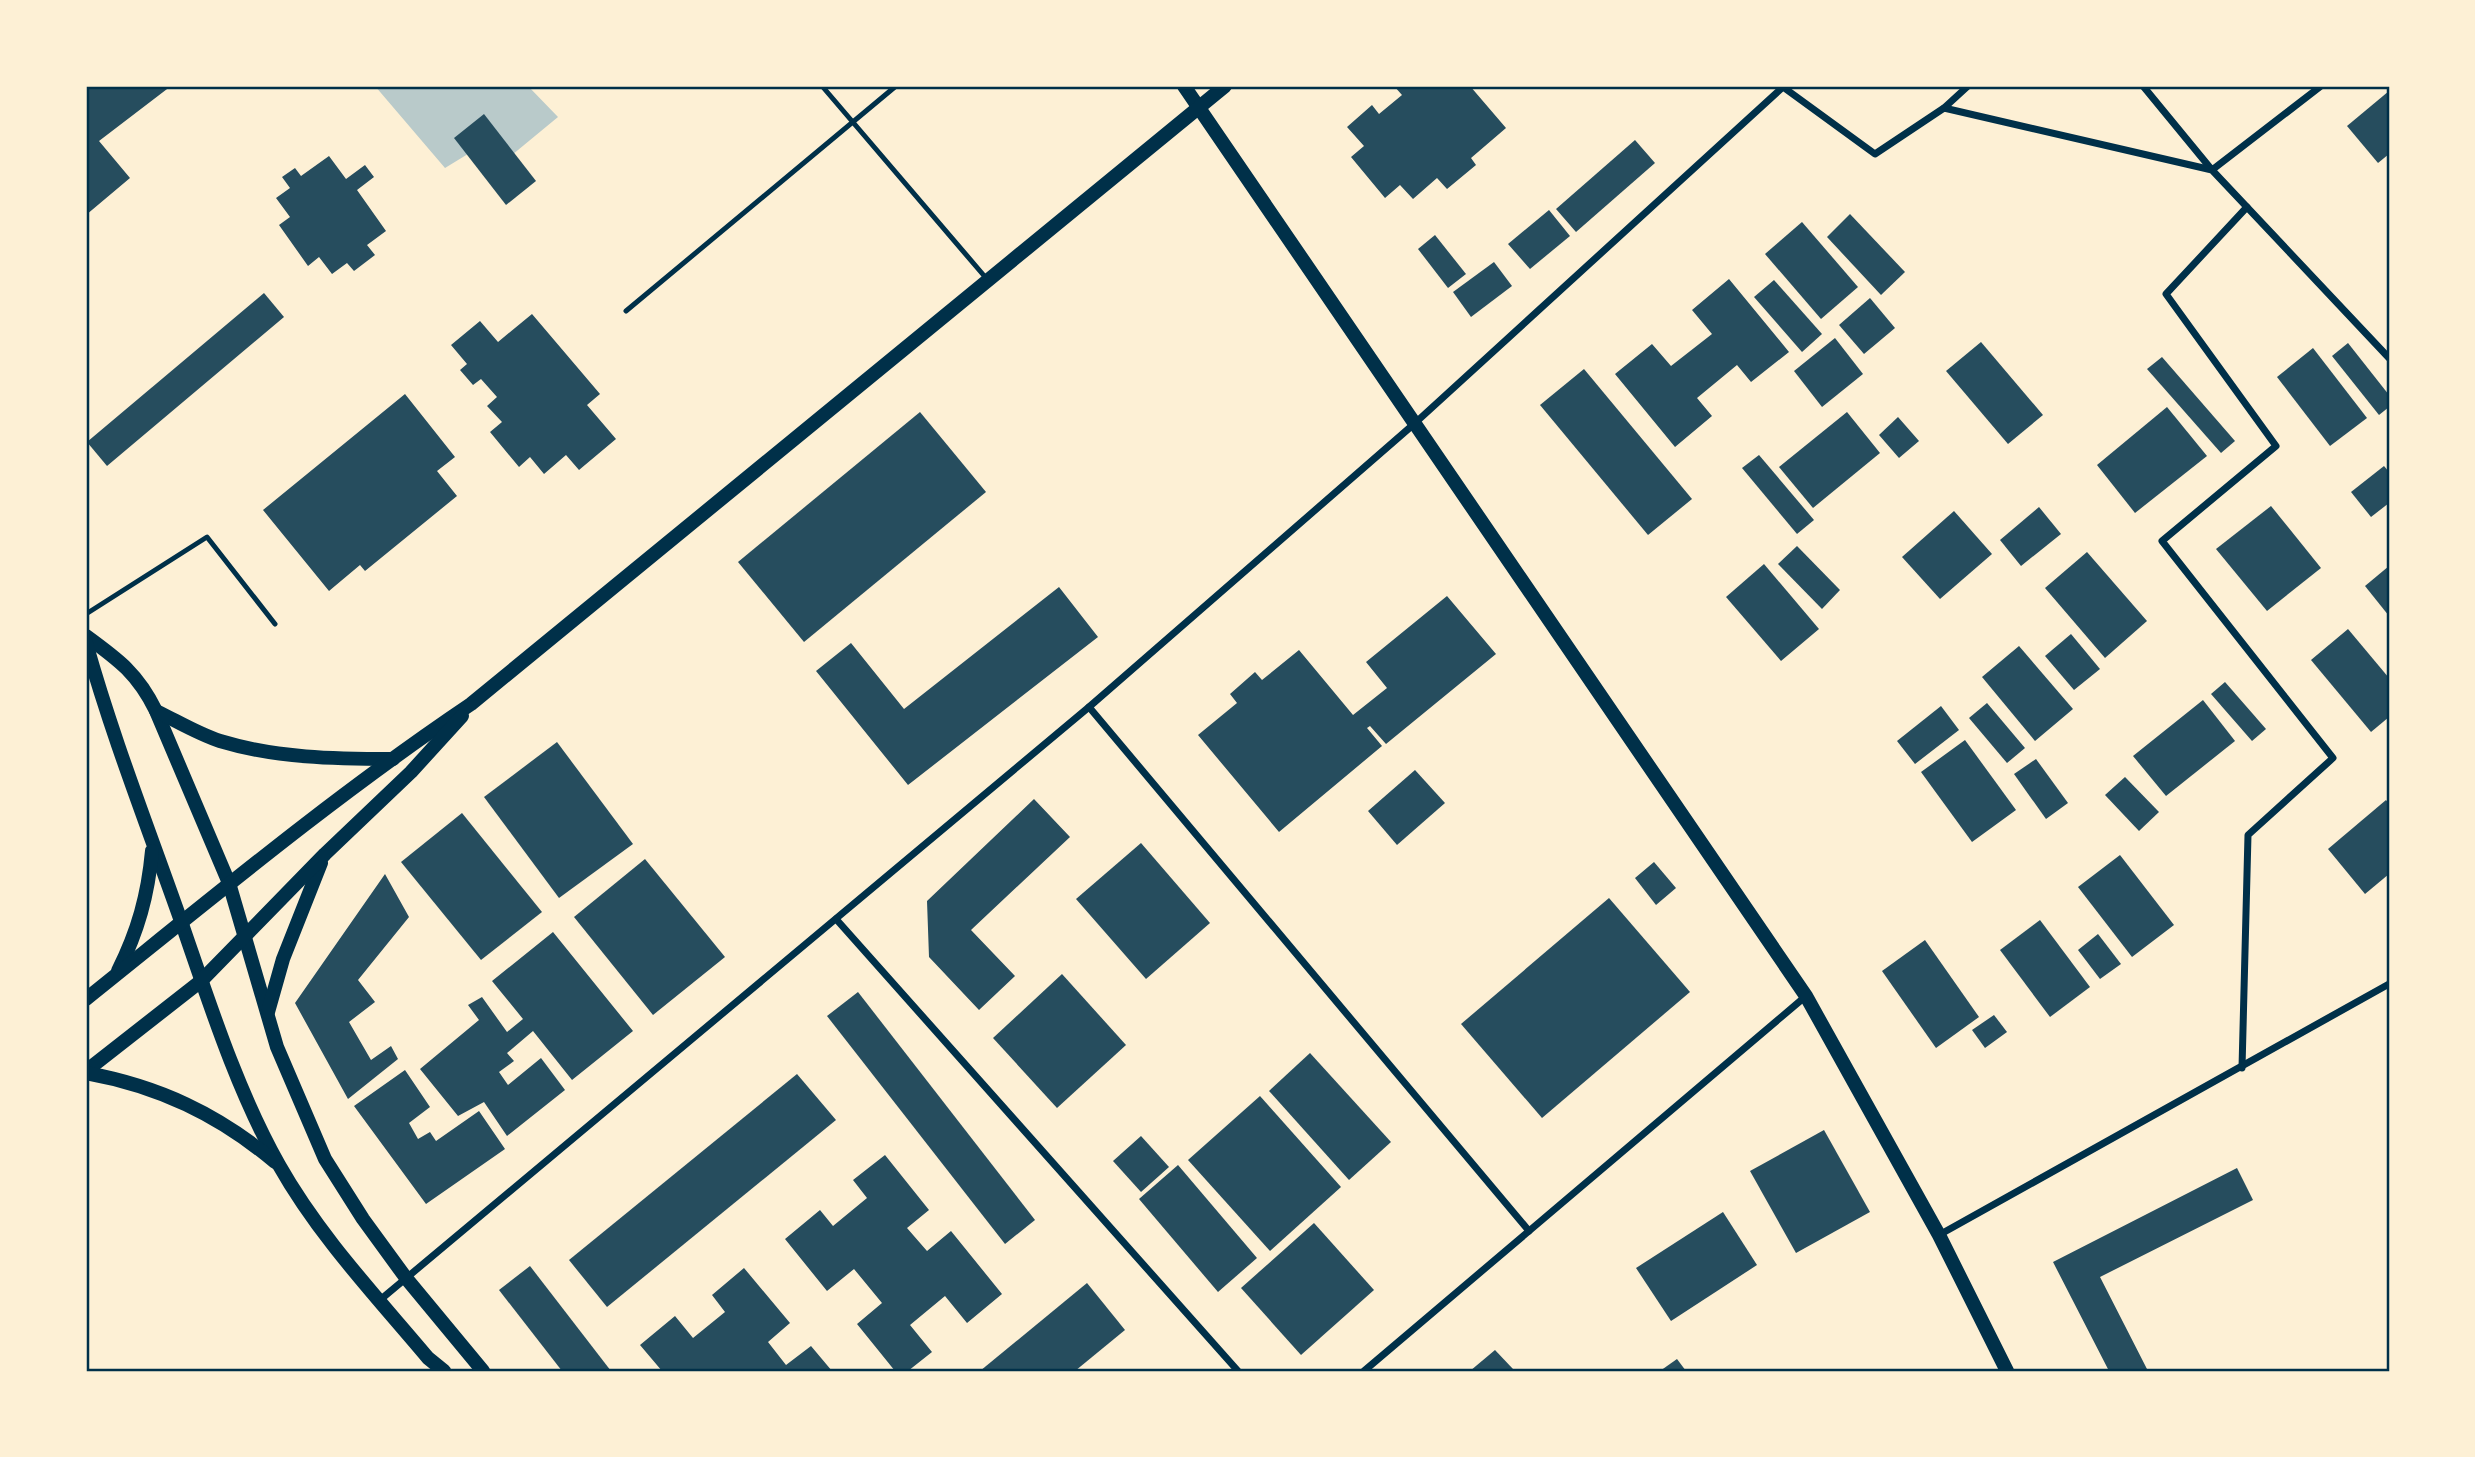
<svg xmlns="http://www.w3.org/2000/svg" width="2475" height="1457" viewBox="0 0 2475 1457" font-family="Mulish,sans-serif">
<rect width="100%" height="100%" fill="#fdf0d5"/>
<!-- green -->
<path fill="#b9caca" d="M375,86H528L558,117L507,159L481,146L445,168Z"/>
<!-- building -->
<g fill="#264d5e">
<path d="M86,86H171L99,141L130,178L86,215Z"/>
<path d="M1394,86H1470L1506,128L1471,158L1476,165L1447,189L1437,178L1413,199L1400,185L1385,198L1351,157L1364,146L1347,127L1372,105L1379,114L1402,95Z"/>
<path d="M2389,91V154L2378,163L2347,126Z"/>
<path d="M484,114L536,181L506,205L454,138Z"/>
<path d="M1635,140L1655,163L1576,232L1556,209Z"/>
<path d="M329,156L346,179L365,165L374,177L357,190L386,231L367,245L375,255L354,271L347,263L332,274L319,257L308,266L279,225L290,217L276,198L290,188L282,177L295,168L301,176Z"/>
<path d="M1549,210L1570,236L1530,269L1508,244Z"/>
<path d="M1850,214L1905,272L1881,295L1827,237Z"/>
<path d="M1802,222L1858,287L1821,319L1765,254Z"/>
<path d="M1435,235L1466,274L1448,288L1418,249Z"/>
<path d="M1494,262L1512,286L1471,317L1453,292Z"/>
<path d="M1729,279L1789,352L1751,382L1737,365L1697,398L1712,416L1675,447L1615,374L1652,344L1671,366L1712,334L1692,310Z"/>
<path d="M1774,280L1822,334L1802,352L1754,297Z"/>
<path d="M264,293L284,317L107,466L87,442Z"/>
<path d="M1870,298L1895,328L1864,354L1839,325Z"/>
<path d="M532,314L600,394L587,405L616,439L579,470L566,455L544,474L530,457L519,467L490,432L502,422L487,406L497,397L481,379L473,385L460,370L467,364L451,345L480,321L498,342Z"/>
<path d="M1835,338L1863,374L1822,407L1794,371Z"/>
<path d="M1981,342L2043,415L2008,444L1946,371Z"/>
<path d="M2348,343L2389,395V407L2379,415L2332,356Z"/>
<path d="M2313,348L2367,418L2330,446L2277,377Z"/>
<path d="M2162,357L2235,441L2221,453L2147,369Z"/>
<path d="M1584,369L1692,499L1648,535L1540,405Z"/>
<path d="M405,394L455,457L437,471L457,496L365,571L360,565L329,591L263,510Z"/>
<path d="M2167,407L2207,456L2135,513L2097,465Z"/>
<path d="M920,412L986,492L804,642L738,562Z"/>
<path d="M1847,412L1880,453L1813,508L1779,467Z"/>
<path d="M1898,417L1919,441L1899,458L1879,435Z"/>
<path d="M1759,455L1814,520L1797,534L1742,468Z"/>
<path d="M2384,466L2389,472V503L2371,517L2351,492Z"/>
<path d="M2271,506L2321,568L2267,611L2216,549Z"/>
<path d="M2039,507L2061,534L2021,566L2000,540Z"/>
<path d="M1954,511L1992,554L1940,599L1902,557Z"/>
<path d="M1797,546L1840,590L1822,609L1778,564Z"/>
<path d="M2087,552L2147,621L2105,658L2045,588Z"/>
<path d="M1764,564L1819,629L1781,661L1726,597Z"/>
<path d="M2389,566V616L2365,586Z"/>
<path d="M1059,587L1098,637L908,785L816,671L851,643L904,709Z"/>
<path d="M1447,596L1496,654L1386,744L1370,726L1367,728L1382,746L1279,832L1198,735L1237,703L1230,694L1255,672L1262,680L1299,650L1353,715L1387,688L1366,662Z"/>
<path d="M2348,629L2389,678V717L2371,732L2311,660Z"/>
<path d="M2071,634L2100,669L2074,690L2045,656Z"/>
<path d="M2019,646L2073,709L2035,741L1982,677Z"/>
<path d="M2225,682L2266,729L2252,741L2211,694Z"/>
<path d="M2203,700L2235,741L2166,796L2133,756Z"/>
<path d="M1987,703L2025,748L2007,763L1969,718Z"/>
<path d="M1941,706L1959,730L1915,764L1897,741Z"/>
<path d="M1965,740L2016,810L1972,842L1921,772Z"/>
<path d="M557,742L633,844L559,898L484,797Z"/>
<path d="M2036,759L2068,803L2046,819L2014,774Z"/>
<path d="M1415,770L1445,803L1397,845L1368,811Z"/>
<path d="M2125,777L2159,812L2139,831L2105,795Z"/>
<path d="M1034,799L1070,837L971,930L1015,976L979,1010L929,957L927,901Z"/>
<path d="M2386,800L2389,804V874L2365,894L2328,849Z"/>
<path d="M462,813L542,912L481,960L401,862Z"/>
<path d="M1141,843L1210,923L1146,979L1076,899Z"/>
<path d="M2120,855L2174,925L2132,957L2078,887Z"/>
<path d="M645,859L725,957L653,1015L574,917Z"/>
<path d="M1654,862L1676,888L1656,905L1635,878Z"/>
<path d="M385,874L409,917L358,980L375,1002L349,1022L371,1060L391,1046L398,1059L348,1099L295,1003Z"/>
<path d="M1609,898L1690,992L1542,1118L1461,1024Z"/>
<path d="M2040,920L2090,987L2050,1017L2000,950Z"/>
<path d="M553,932L633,1031L572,1080L533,1031L507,1053L514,1061L499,1072L508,1085L541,1058L565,1090L507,1136L484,1102L458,1116L420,1069L479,1020L468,1005L482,997L507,1032L523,1019L492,981Z"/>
<path d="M2098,934L2121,964L2100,979L2078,950Z"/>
<path d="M1925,940L1979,1017L1936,1048L1882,971Z"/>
<path d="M1062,974L1126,1045L1057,1108L993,1038Z"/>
<path d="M858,992L1035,1220L1005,1244L827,1016Z"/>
<path d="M1994,1015L2007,1032L1985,1048L1972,1030Z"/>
<path d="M1310,1053L1391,1142L1349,1180L1269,1091Z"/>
<path d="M405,1070L430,1107L409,1123L418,1139L430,1132L436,1141L479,1111L505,1149L426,1204L354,1106Z"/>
<path d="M797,1074L836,1120L607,1307L569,1260Z"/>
<path d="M1260,1096L1341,1187L1270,1251L1188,1160Z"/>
<path d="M1824,1130L1870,1212L1796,1253L1750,1171Z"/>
<path d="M1141,1136L1169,1167L1141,1192L1113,1161Z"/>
<path d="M885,1155L929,1210L907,1228L927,1251L951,1231L1002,1294L967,1323L945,1296L910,1325L932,1352L908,1371H895L857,1324L882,1303L854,1269L827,1291L785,1239L820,1210L833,1226L867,1198L853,1180Z"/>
<path d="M1178,1165L1257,1258L1218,1292L1139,1199Z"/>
<path d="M2237,1168L2253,1200L2100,1277L2148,1371H2109L2053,1262Z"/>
<path d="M1723,1212L1757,1265L1671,1321L1636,1268Z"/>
<path d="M1314,1223L1374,1290L1301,1355L1241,1288Z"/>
<path d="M530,1266L611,1371H562L499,1290Z"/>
<path d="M744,1268L790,1323L768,1342L786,1365L811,1346L832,1371H662L640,1345L675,1316L693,1338L725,1312L712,1295Z"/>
<path d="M1087,1283L1125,1330L1075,1371H980Z"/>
<path d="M1495,1350L1513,1369L1470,1371Z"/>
<path d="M1677,1359L1686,1371H1660Z"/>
</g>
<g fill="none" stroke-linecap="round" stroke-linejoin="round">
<!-- service -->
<g stroke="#003049" stroke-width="5">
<path d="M822,86L986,278"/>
<path d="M626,311L896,86"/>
<path d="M86,614L207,537L275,624"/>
</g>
<!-- minor -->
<g stroke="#003049" stroke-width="7">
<path d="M2143,86L2212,170L2321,86"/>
<path d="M1944,108L1968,86"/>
<path d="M1089,707L1529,1231"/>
<path d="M836,919L1238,1371"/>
<path d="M2242,1068L2248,835L2333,758L2162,541L2276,446L2166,294L2247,207"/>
<path d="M1939,1235L2389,984"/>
<path d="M380,1300L1089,707L1414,424L1783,87L1875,154L1944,108L2212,170L2389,358"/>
<path d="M1364,1371L1806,996"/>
</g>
<!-- secondary -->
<g stroke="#003049" stroke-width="14">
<path d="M1184,86L1806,996L1939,1235L2007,1371"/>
<path d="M86,636C119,660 138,674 156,711L229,883L277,1047L325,1159L363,1219L406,1278L483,1371"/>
<path d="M86,643C113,739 149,830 182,924C210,1005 237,1090 279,1165C319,1236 376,1296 428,1358L444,1371"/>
<path d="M156,711C177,721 198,734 220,741C276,758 335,759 393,759"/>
<path d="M118,971C138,931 148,895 152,851"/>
<path d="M86,999C212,898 337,794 471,704L1225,86"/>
<path d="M268,1012L283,959L321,863"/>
<path d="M86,1071L201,981L325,854L411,772L462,716"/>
<path d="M86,1073C158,1086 218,1114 275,1162"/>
</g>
</g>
<!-- border -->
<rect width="2475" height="1457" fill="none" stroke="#fdf0d5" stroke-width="175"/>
<rect x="88" y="88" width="2300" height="1282" fill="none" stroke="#003049" stroke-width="2.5"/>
</svg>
